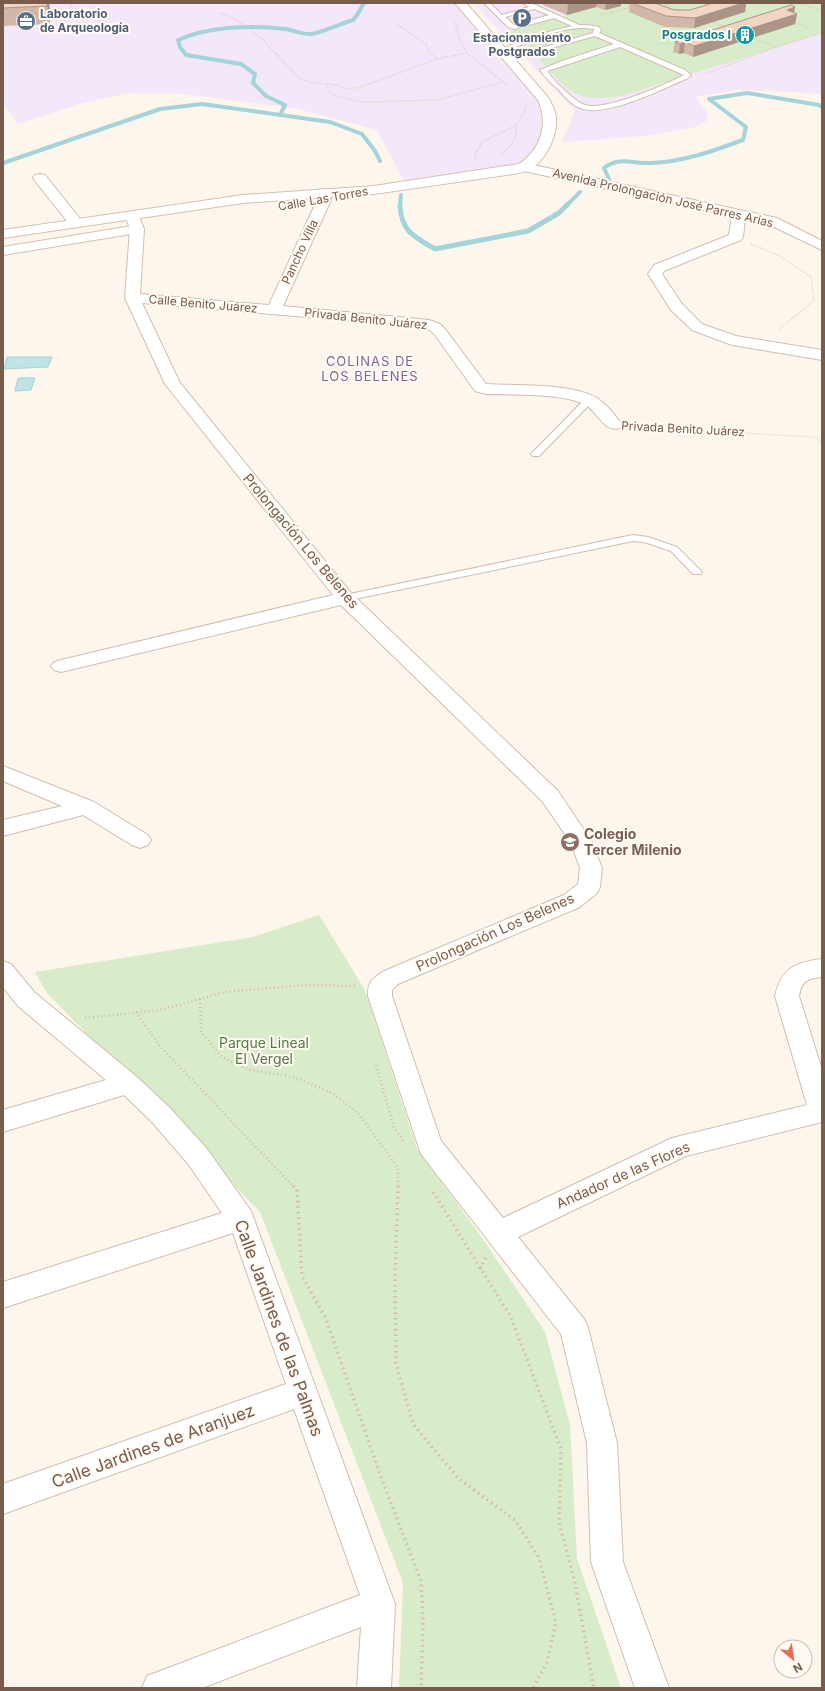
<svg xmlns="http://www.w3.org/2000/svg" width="825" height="1691" viewBox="0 0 825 1691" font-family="Inter,sans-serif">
<rect width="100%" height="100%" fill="#fdf6ec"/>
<!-- education -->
<g fill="#f3e8fa">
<path d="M3,3H455L539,99L543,108L545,129L531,160L527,162L510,167L404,181L377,130L294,108L183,94L129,93L83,103L18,124L3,104Z"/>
<path d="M473,3H822V95L808,93L737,90L695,97L706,110L708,120L696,127L644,136L562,142L575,111Z"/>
</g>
<!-- green -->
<g fill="#d8ecc9">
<path d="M608,3H822V33L622,96C608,98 590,100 576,94C559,86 536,54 523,38L510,42L502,34Z"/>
<path d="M319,915L365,990L417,1148L485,1242L545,1332L570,1425L577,1558L621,1688H399L403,1583L260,1212L46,992L35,972L253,937Z"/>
</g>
<!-- water -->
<g fill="#bfe3e8" stroke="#a5d3da">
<path d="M7,357H52L48,367L4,369Z"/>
<path d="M18,378H35L31,390L15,391Z"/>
</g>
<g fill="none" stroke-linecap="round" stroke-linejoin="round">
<!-- stream-far1 -->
<g stroke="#a5d3da" stroke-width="4">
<path d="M280,115L285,105L266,96L253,83L255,74L241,64L186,55L180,47L178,40C209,26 251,25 285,29C294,30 302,35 312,34C326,31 340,24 353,20C358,15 360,9 364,3"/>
<path d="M3,163L160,109L202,104L330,122L362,134L375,151L380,161"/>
<path d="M609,179L604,168C620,156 633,164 651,163C683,162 713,151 743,140L746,127L709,99L747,93L819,105L822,107"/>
<path d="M400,206L401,195"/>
<path d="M566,206L580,192"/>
</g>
<!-- stream -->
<path stroke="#a5d3da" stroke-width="5" d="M400,205C401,231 414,237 435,249L528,231L559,213L567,205"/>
<defs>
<g id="lane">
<path d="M484,3H490L502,15L529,7L523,3H531L579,25H588L599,27L601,31L599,33L685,70L691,75L688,78C662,89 610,116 583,109C573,106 566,98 559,90C552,84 545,78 540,70L562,61L614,44L595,36L507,60V58L593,33L594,29C563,23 530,44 501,52L498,50L499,49L548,32L572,26L554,18L514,29L508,27ZM534,9L549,15L514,25L505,17ZM620,47L684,75C665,85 606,111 585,105C575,102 553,80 547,71Z"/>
<path d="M589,397L592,398L593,400L592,402L539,456H533L531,454L533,452L586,398Z"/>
<path d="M633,535L648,537L677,547L702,572L701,574H693L671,551L644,542L633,541L345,601L340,598L345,595Z"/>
</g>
<g id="street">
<path d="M524,163L777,218L822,241V250L768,224L745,219L743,237L741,240L664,271L662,274L682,304L702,324L736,336L822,350V360L732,345L692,330L671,310L648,274L654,265L729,235L732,216L519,170L517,167L519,164Z"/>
<path d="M40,174L45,175L81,220L83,223L81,226L76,227L71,226L35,181L33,178L35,175Z"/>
<path d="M323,189L328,190L331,200L283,306L429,320L440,324L445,329L486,384C517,386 571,383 597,398C606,404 616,416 622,425L620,428C603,433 598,411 584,404C561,393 512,395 486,394L475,391L435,335L430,330L422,327L142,303L180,383L352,594L558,791L592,842L602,868L600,887L597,893L580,907L398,984L392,990V996L441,1141L503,1218L672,1138L807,1105L775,996C781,968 796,962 822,959V977C807,979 802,980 799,996L822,1070V1122L686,1156L518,1237L584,1319L588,1328L617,1443L623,1562L669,1688H635L591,1562L587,1443L561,1334L421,1154L368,996C368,982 371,980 382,972L564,895L578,884L580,868L571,843L542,801L341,605L61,672L54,670L51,666L54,662L61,660L333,595L165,384L125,298L130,229L125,215L127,212H137L144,229L140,294L269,305L317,200L316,193L318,190Z"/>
<path d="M3,766L94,802L148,835L151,840L148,845L140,848L132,845L83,815L3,836V820L62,806L3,781Z"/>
<path d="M3,961L11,964L34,992L137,1077L170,1108L207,1149L251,1211L395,1604L391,1688H357L361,1627L202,1688H142L147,1676L360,1595L294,1409L3,1514V1484L286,1384L233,1233L3,1308V1282L222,1213L189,1165L152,1122L124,1095L3,1132V1110L106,1080L18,1006L3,987Z"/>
</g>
<g id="secondary">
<path d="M455,3H466L547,96C551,102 555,110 556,116C558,135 546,162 528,170C524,172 518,173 513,174L374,194L243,203L3,238V230L243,195L374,186L519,164C541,149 549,124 538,100Z"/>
<path d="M132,226L137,227L139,230L137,233L3,255V247Z"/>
</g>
</defs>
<!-- lane casing -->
<use href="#lane" stroke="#d1beb0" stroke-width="2"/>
<!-- street casing -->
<use href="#street" stroke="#d1beb0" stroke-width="2"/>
<!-- secondary casing -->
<use href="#secondary" stroke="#d6c0b0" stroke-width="2"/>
<!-- path-far2 -->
<g stroke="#d9b8a5" stroke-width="1.5" stroke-dasharray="0.5 1.5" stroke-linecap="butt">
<path d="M661,3L666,5L673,3"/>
<path d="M693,3H706"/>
<path d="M799,3L822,11"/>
<path d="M666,5L678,10H693"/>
<path d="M219,13L229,16L248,27L264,41L299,78L310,82L337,85L347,89L361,87L437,59L467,53"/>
<path d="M601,15L631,7"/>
<path d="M50,18L73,16L71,3"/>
<path d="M455,22L459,37L467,53L507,85"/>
<path d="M713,22L726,27"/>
<path d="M794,22L811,29"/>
<path d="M397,24L426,44L429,52L437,59"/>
<path d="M752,38L776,47"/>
<path d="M657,44H676"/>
<path d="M702,75L776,47L822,33"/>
<path d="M326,84L332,95L361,102L438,100L502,82"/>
<path d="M501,154L511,145L516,135V125L524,112L526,105"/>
<path d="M476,159L475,155L482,142L516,125"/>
<path d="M751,244L778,255L811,277L814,301L778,330"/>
<path d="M634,427L814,437L822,442"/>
</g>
<!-- path-far1 -->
<g stroke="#d9b8a5" stroke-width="2.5" stroke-dasharray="1 3" stroke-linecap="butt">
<path d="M200,999L201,1032L222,1057L250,1070L294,1077L334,1094L359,1114L398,1168V1187"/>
<path d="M136,1012L159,1045L294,1187"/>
<path d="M85,1018L160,1010L225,992L307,985L357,986"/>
<path d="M376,1065L394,1127L403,1141"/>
</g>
<!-- path -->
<g stroke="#d9b8a5" stroke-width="3.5" stroke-dasharray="1.5 4" stroke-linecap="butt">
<path d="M293,1186L297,1190L302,1276L326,1319L381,1477L421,1581L423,1621L421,1688"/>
<path d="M398,1186L395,1282L396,1363L413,1424L458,1478L515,1520L539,1558L556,1623L547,1662L533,1688"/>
<path d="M433,1192L511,1317L561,1449L559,1523L574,1578L594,1688"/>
<path d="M480,1269L486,1257"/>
</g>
<!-- lane -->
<use href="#lane" fill="#fff" fill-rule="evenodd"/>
<!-- street -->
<use href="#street" fill="#fff" fill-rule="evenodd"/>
<!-- secondary -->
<use href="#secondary" fill="#fff" fill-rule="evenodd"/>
</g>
<!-- wall -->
<g fill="#d1b7a8">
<path d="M3,3H49L50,11V24L3,26Z"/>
<path d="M543,3H621V6L605,10L596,7L567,15L543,5Z"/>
<path d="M630,3H655L674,10H690L713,3H746L745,12L694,28L665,27L629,12Z"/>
<path d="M794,13L797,14L795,24L693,57L684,53L679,54L673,52L675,42Z"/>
</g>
<!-- shaded-wall -->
<g fill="#aa9588">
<path d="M47,3H49L50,11V24L47,6Z"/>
<path d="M568,3H597L596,7L567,15Z"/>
<path d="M606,3H621V6L605,10Z"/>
<path d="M743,3H746L745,12L694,28L695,18Z"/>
<path d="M795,7L794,15L797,14L795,24L693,57L694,46L787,10Z"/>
<path d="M685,42L684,53L679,54L680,44Z"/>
</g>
<!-- building -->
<g fill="#f3d5c3" stroke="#aa9588">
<path d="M3,3H47V6L3,8Z"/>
<path d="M632,3H655L674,10H690L713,3H743L695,18L666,16Z"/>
<path d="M791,5L795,7L787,10L797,14L694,46L685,42L680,44L675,42Z"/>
</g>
<!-- icons -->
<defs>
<symbol id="parking-disc" viewBox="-11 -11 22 22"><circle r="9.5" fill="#5c6f8a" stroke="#fffaf3"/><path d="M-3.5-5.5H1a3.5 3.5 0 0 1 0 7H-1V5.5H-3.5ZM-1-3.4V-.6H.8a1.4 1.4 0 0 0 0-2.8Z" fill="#fff"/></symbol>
<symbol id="office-disc" viewBox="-11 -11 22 22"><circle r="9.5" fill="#5c6f8a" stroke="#fffaf3"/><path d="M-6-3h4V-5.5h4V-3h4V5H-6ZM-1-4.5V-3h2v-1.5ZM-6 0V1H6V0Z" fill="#fff"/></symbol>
<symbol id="building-disc" viewBox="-11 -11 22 22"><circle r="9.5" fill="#0f9aa8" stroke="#fffaf3"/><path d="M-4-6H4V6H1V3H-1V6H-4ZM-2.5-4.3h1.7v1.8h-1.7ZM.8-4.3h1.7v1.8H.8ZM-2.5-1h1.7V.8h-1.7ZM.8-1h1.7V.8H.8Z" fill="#fff"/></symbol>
<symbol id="school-disc" viewBox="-11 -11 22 22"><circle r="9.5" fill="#8d6e63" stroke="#fffaf3"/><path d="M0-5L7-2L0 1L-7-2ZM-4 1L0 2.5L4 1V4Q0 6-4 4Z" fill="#fff"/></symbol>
</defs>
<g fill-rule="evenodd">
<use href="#parking-disc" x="511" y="7" width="22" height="22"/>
<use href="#office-disc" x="15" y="10" width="22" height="22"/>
<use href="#building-disc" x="734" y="24" width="22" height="22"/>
<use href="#school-disc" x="559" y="831" width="22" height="22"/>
</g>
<g text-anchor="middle" stroke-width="4" stroke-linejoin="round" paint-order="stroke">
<!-- far-service labels -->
<g font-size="12" font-weight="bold" fill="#4e5e75" stroke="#fffaf3" text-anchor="start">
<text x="40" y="18">Laboratorio<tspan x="40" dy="14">de Arqueología</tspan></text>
<text x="522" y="42" text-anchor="middle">Estacionamiento<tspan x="522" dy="14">Postgrados</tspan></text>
</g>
<!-- far-culture labels -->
<g font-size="12" font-weight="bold" fill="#0d838f" stroke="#fffaf3" text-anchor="end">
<text x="731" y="39">Posgrados I</text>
</g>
<!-- far-street labels -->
<g font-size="12" fill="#7a5c4d" stroke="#fffaf3">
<text transform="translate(663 198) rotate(13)" y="4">Avenida Prolongación José Parres Arias</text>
<text transform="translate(323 199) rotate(-10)" y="4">Calle Las Torres</text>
<text transform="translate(300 252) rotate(-65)" y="4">Pancho Villa</text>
<text transform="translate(203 304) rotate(5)" y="4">Calle Benito Juárez</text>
<text transform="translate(366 319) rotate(6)" y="4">Privada Benito Juárez</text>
<text transform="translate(683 429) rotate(3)" y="4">Privada Benito Juárez</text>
</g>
<!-- far-neighbourhood labels -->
<g font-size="13" letter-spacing="1" fill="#846695" stroke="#fffaf3">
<text x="370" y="366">COLINAS DE<tspan x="370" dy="15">LOS BELENES</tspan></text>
</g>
<!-- street labels -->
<g font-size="14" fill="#7a5c4d" stroke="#fffaf3">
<text transform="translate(301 541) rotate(50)" y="5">Prolongación Los Belenes</text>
<text transform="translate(495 932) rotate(-24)" y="5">Prolongación Los Belenes</text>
<text transform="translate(623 1175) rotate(-24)" y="5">Andador de las Flores</text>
</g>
<!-- education labels -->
<g font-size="14" font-weight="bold" fill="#785e54" stroke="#fffaf3" text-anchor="start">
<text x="584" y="839">Colegio<tspan x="584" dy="16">Tercer Milenio</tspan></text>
</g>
<!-- park labels -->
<g font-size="14" fill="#537a41" stroke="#fffaf3">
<text x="264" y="1048">Parque Lineal<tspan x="264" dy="16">El Vergel</tspan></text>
</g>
<!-- near-street labels -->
<g font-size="17" fill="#7a5c4d" stroke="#fffaf3">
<text transform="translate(279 1328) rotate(70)" y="6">Calle Jardines de las Palmas</text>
<text transform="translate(153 1446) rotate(-20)" y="6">Calle Jardines de Aranjuez</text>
</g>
</g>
<!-- border -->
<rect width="825" height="1691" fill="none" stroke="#7a5c4d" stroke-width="8"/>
<!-- north arrow -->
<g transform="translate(793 1659) rotate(151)"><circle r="19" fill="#fffaf3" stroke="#cabbb1"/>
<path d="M0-3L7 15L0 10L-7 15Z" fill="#e76f51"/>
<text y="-6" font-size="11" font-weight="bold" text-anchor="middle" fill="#7a5c4d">N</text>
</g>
</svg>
